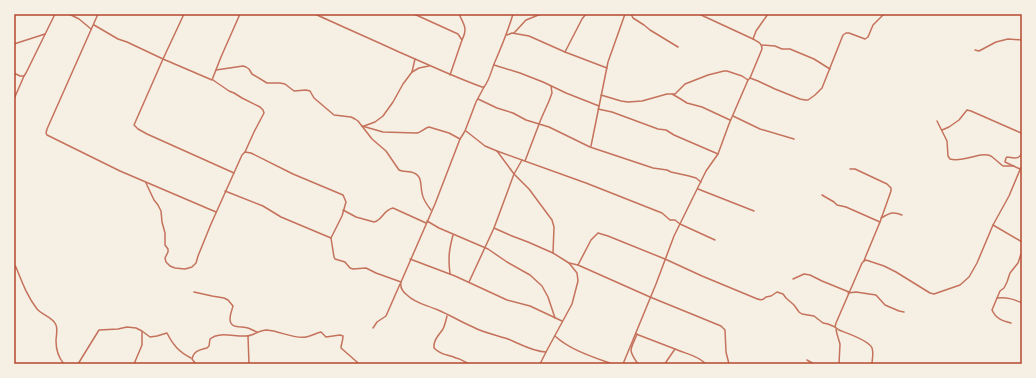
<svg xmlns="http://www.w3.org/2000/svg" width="1036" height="378" viewBox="0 0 1036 378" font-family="Poppins,sans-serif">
<rect width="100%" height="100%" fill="#f6efe4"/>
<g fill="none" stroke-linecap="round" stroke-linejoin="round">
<!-- minor -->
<g stroke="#c5725c" stroke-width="1.5">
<path d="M69,14L79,19L91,29"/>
<path d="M98,14L47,129L46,133L47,135L120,171L216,212"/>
<path d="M184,14L163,59L134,125L138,129L147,134L234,173"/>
<path d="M315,14C343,27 371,39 399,52C427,64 454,77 482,87H484C489,81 491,72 494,64C501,48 508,31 513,14"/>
<path d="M414,14L458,34L462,40L450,75"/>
<path d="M459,14C464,25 468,28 462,40"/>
<path d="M631,14L633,18L644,25L650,30L678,47"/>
<path d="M94,25L118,39L127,42L163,59L212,80L221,57L240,14"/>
<path d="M514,33L526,20L541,14"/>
<path d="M507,35L512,33L529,36L565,52L607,68"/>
<path d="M753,39L756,31L768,14"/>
<path d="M14,44L45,34"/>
<path d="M762,45L775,46L782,49H790L814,59L830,69"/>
<path d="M975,50L979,51L996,42L1008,39L1022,40"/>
<path d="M565,52L582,19L586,14"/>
<path d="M494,65L520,73L543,82L566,93L599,106"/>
<path d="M216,70L243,66L246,67L249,69L252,74L267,83H280L285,84L294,91L306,90L310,91L314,98L334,115L351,117L355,119L358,121L372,139L386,151L399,170C403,172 407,171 411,172C423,175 420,184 422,193C423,200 427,205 431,210"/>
<path d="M412,72L419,68L429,66"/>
<path d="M14,73L20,76H24L26,73L55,14"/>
<path d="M750,78L758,81L775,89L800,99L805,100H808L815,95L822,88L843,35L846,33H849L865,39L868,37L873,25L884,14"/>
<path d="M213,80L229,91L234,93L242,98L260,107L263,110L264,113L254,132L245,152"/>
<path d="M484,87L476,102L465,131L460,139L435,204L401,282C400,287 403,292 407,295C416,304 427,305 438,310C450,315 461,322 473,327C484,333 497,335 508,339C520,344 534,352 546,352"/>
<path d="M673,94H675L685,84L708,75L724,71H727L742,76L748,80"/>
<path d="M601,95L621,101L628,102L642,101L667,94H672L679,98L687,103L702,107L730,120"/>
<path d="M14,99L24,76"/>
<path d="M478,99L497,108L513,113L526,120L549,127L590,147L653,168L667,170L671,172L689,176L696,178L701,182"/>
<path d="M598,109L612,112L658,129L666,130L674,135L718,154"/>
<path d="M733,116L760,129L794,139"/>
<path d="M937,121L947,141L948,156L950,159C964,163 979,151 991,156C995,159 999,163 1003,166H1014"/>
<path d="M362,126L383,132L416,133C421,133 424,128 429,127L449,133L460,139"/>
<path d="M364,126L375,122L383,116L393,102L403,84L412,72L415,59"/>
<path d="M942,130L949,127L959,120L967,110L971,111L1021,133L1022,134"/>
<path d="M466,131L485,146L497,151L586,183L662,213L670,220H675L680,224L715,240"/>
<path d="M591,146L608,62L625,14"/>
<path d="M497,151L514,174L529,189L552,220L554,227L553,253"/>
<path d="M525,161L541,119L549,101L552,93L551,86"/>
<path d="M850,169H855L887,184L891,188V191L880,222L865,258L864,261"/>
<path d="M1020,169L1005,162L1006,158L1007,157C1013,158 1019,160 1022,153"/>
<path d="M146,183L154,200L158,205L161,211L162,222L165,233V245L168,249V252L165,258L166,262L170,266L175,268L185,269L192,267L196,263L198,256L211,224L242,155L245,152L251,153L293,174L343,195L346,202L342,216L331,238L334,257L335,259L345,262L350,268L353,269L366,268L376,273L401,282"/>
<path d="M698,189L754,211"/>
<path d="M225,191L263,206L281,217L331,238"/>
<path d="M822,195L834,202L837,205L846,207L880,222"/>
<path d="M343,210L356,217L374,222C383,220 383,210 393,208L426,223"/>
<path d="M881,218C890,213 893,211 902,215"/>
<path d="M427,221L439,228L488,249L507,262L530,275L542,286L548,297L555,318"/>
<path d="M993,225L1022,242"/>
<path d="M494,228L512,236L528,242L553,253L569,263L577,273L578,281L572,304L546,352L540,364"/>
<path d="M410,259L455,276L507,300L530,306L562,321"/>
<path d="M569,263L578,265L650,297L721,326L725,330L726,352L729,364"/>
<path d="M14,265L16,267C22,282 27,296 37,309C42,315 53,317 56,325C58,330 56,336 56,341C56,350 58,357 64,364"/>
<path d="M578,265L591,240L598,233L608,236L665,259L702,276L755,298C760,300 762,301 766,297L771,296L777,292L783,294L786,298L794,305L799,312L802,314L814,316L823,323L828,324L835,327"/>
<path d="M450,274C448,258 449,250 453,235"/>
<path d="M793,279L804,274L810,275L822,281L849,292"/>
<path d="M469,282L494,228L514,174L522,160"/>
<path d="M194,292L212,296L224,298L228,300L233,306C232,310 230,314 230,319C230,329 241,326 248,328C251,329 254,331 257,332"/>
<path d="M848,293L856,292L876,295L885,305L899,311L904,312"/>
<path d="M997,298C1007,297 1013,299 1022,303"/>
<path d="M447,316C446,320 445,325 443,329C439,335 433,340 434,348C442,356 447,354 456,358C461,359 465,362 469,364"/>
<path d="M1011,323C1003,321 996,319 992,310L1000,291L1004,288L1007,282L1010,273L1018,263L1022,251"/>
<path d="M373,328L377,322L386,316L400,284"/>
<path d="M836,329L837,334L840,344L839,364"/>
<path d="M636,334C649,339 662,344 675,349C686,354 697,355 706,364"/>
<path d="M637,334C631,350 627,348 638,364"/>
<path d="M248,336L249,364"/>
<path d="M555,336C570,350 593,357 612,364"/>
<path d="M807,360L814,364"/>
<path d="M78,364L99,330L118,329L127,327L136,328L142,331L150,337L157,336L167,333C173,345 179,352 191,358"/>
<path d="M134,364L142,345V332"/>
<path d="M196,364L192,359C194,350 200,350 207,348L209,346L210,339C219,331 235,337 246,336C253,336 259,330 267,330C280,331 293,339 306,337C312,336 316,333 321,332L326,337L340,335L343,336C343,341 341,344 341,348L357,362L358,364"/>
<path d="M623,364L656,284L674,236L706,171L718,154L729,124L748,80L750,78L762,49C762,43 758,42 753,39L699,14"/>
<path d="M666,364V362L675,349"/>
<path d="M872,364C872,359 874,353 872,348C869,340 846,333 839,330L835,327L836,323L862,263L864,261L866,260L884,266L896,272L930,293L934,294L960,285L969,277L977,263L993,225L1009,196L1022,165"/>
</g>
</g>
<!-- border -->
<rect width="1036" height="378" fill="none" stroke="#f6efe4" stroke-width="30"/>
<rect x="15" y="15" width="1006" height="348" fill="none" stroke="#b5482f" stroke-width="1.5"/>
</svg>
